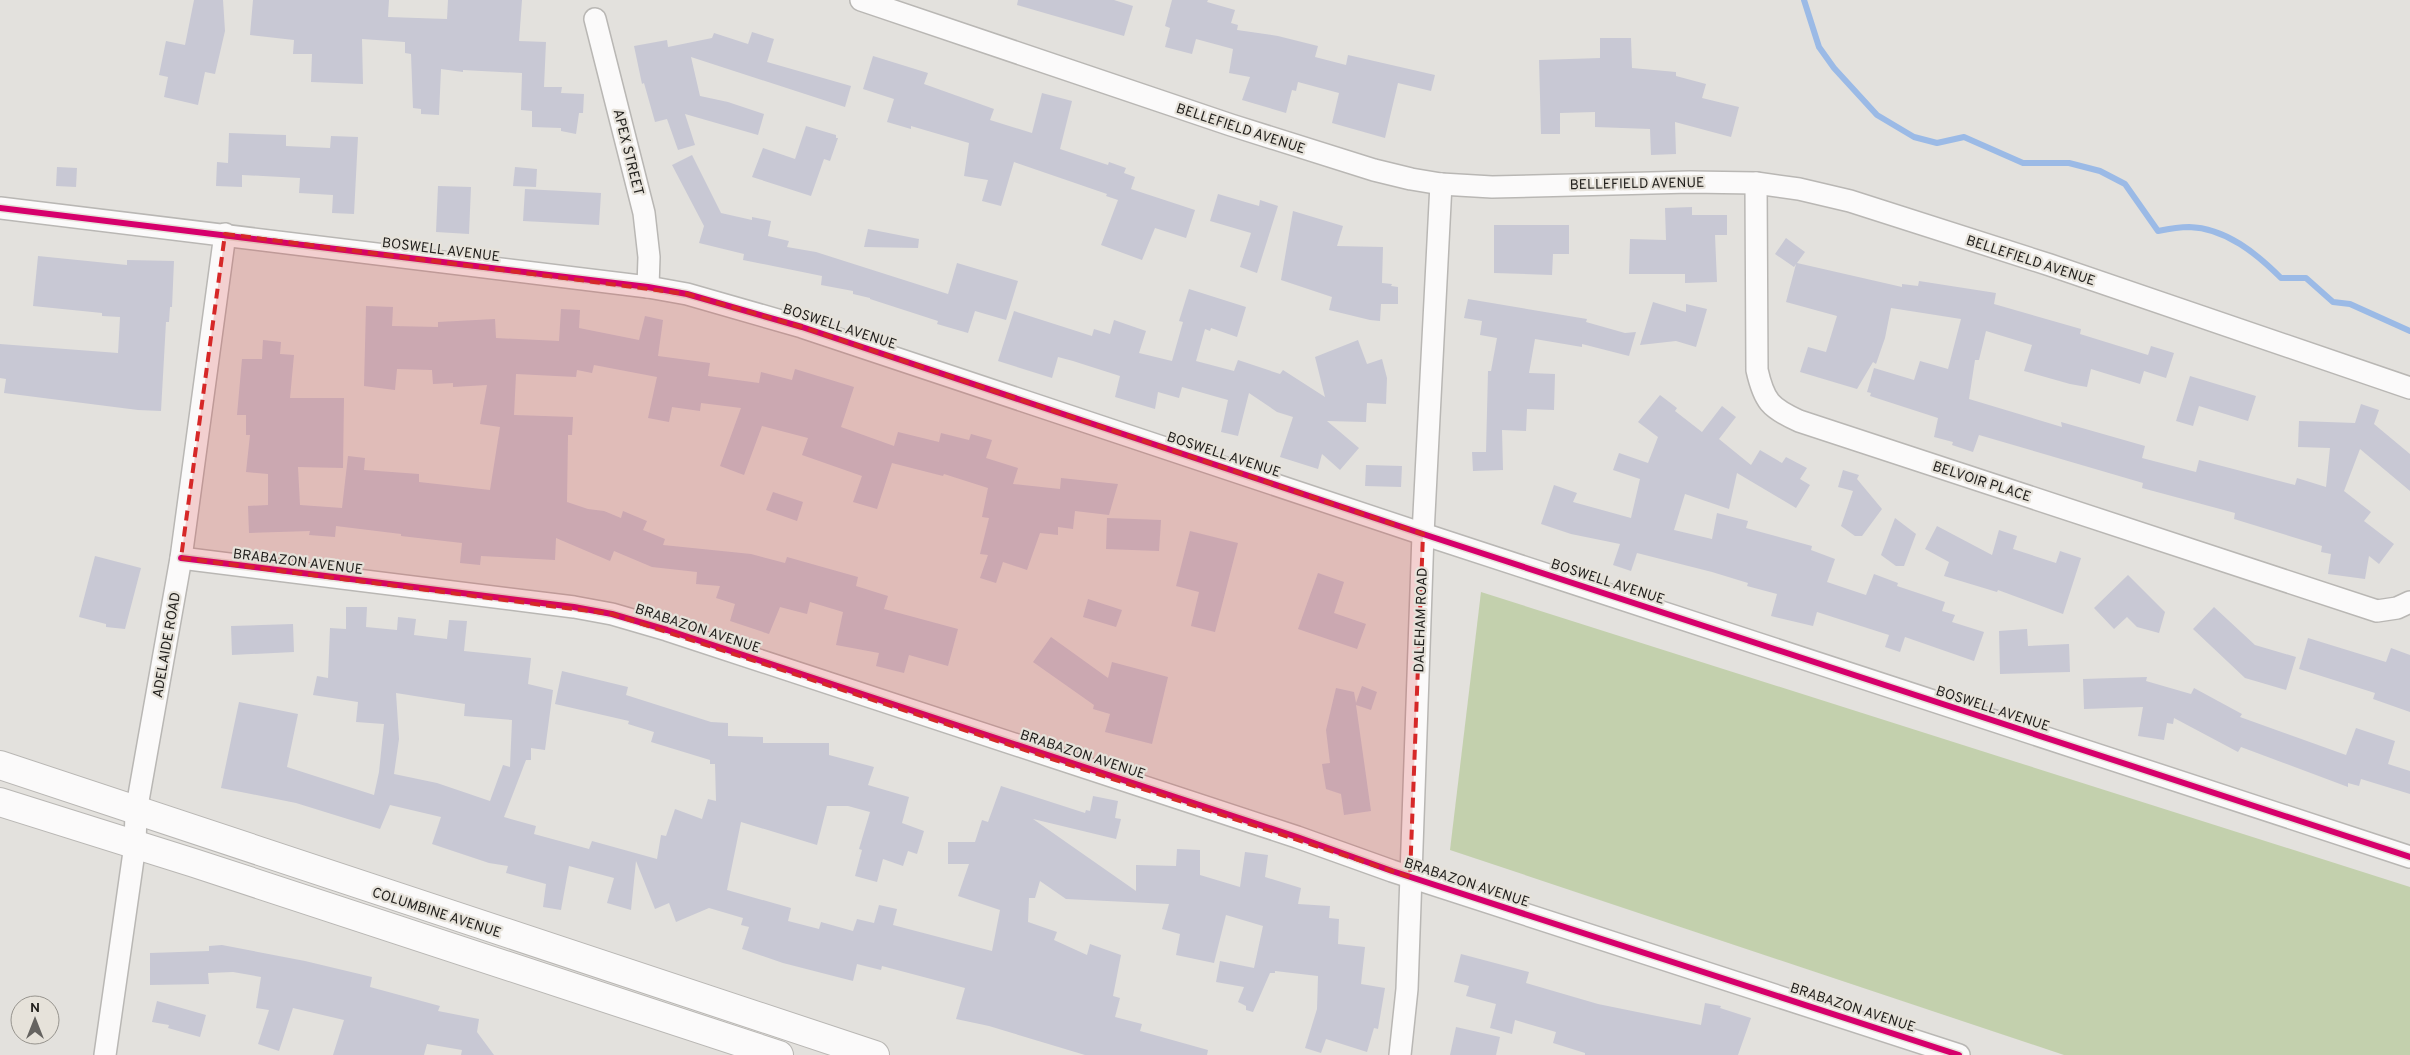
<svg xmlns="http://www.w3.org/2000/svg" width="2410" height="1055" viewBox="0 0 2410 1055" font-family="Overpass,sans-serif">
<rect width="100%" height="100%" fill="#e3e1dd"/>
<!-- pitch -->
<path fill="#c3d0ad" d="M1481,592L2410,887V1055H2064L1450,850Z"/>
<g fill="none" stroke-linecap="round" stroke-linejoin="round">
<!-- stream -->
<path stroke="#9bbae6" stroke-width="6" d="M1804,0L1819,47L1834,68L1877,115L1914,137L1937,143L1964,137L2023,163H2069L2100,171L2125,184L2158,231C2168,229 2179,227 2189,227C2226,228 2257,254 2281,278H2306L2333,302L2350,304L2410,331"/>
</g>
<!-- building -->
<g fill="#c8c8d4" fill-rule="evenodd">
<path d="M194,0H223L225,31L215,74L205,72L198,105L164,97L168,77L159,75L166,41L185,45Z"/>
<path d="M253,0H389L388,17L447,19L448,0H522L519,41L546,42L544,87H562L561,93L584,94L583,113H579L576,134L561,131V128L532,127V111L521,110L522,73L463,70V72L441,69L439,115L421,114V109L413,108L411,54L405,53V42L362,39L363,84L311,82L312,54H293L294,40L250,35Z"/>
<path d="M1018,0H1114L1133,6L1124,36L1017,5Z"/>
<path d="M1172,0H1208L1207,2L1235,10L1231,23L1238,25L1237,30L1278,36L1318,46L1315,57L1346,65L1348,55L1435,75L1431,91L1398,83L1385,138L1332,123L1339,93L1298,82L1296,91L1292,90L1286,113L1242,100L1250,77L1229,73L1233,49L1196,39L1192,54L1165,47L1170,28L1165,26Z"/>
<path d="M752,32L774,39L767,62L851,86L845,107L691,57L700,96L728,102L764,114L758,135L685,114L695,145L678,150L667,119L655,122L644,83L642,84L634,46L667,40L668,47L712,38L714,33L748,44Z"/>
<path d="M1600,38H1631L1632,68L1676,72V76L1706,84L1702,98L1739,107L1731,137L1675,122L1676,154L1651,155L1650,129L1595,127V112L1560,113V134H1541L1539,60L1600,58Z"/>
<path d="M873,56L928,73L924,84L994,109L990,120L1032,133L1042,93L1072,101L1060,149L1108,165L1109,162L1126,168L1124,173L1135,177L1131,189L1195,210L1186,238L1155,228L1142,260L1101,245L1118,200L1106,196L1107,194L1014,162L1001,206L982,201L988,180L964,176L969,143L911,126V129L887,122L894,99L863,89Z"/>
<path d="M806,126L836,135V138H838L830,161L824,159L811,196L752,177L763,148L795,159Z"/>
<path d="M229,133L286,135V146L330,148L331,136L358,137L354,214L332,213L333,195L299,193L300,178L242,175V187L216,186L217,162L228,163Z"/>
<path d="M692,155L721,213L752,220V217L771,221L768,236L789,241L787,247L816,252L948,294L957,263L1018,281L1006,320L975,311L968,333L937,324L938,321L870,299V298L853,294V291L821,285L822,276L743,260L744,254L699,243L704,226L672,165Z"/>
<path d="M57,167L77,168L76,187L56,186Z"/>
<path d="M515,167L537,169L536,187L513,186Z"/>
<path d="M438,186L471,187L469,234L436,232Z"/>
<path d="M525,189L601,193L599,225L523,221Z"/>
<path d="M1218,194L1259,206L1260,200L1278,206L1257,273L1240,267L1251,233L1210,221Z"/>
<path d="M1692,207V215H1727V235H1715L1717,282L1685,283V274H1629L1630,239L1666,240L1665,208Z"/>
<path d="M1293,211L1343,226L1337,246L1383,247L1382,283L1392,284L1391,286L1398,287V304H1381L1380,321L1370,320L1329,310L1332,297L1281,280Z"/>
<path d="M1494,225H1569V254H1553L1552,275L1494,273Z"/>
<path d="M868,229L919,239L918,248L864,247Z"/>
<path d="M1786,238L1805,252L1797,263L1902,287V284L1918,286L1919,281L1996,293L1994,304L2081,329L2080,334L2148,355L2151,346L2174,353L2166,378L2144,371L2140,384L2091,369L2087,387L2070,384L2024,371L2032,345L1986,331L1979,360H1975L1969,399L2062,427L2061,422L2145,446L2142,458L2196,472L2199,460L2295,485L2297,478L2326,487L2330,448L2298,447L2299,421L2355,423L2361,404L2379,410L2374,424L2410,454V491L2360,449L2344,491L2371,512L2364,521L2394,544L2379,564L2369,556L2365,579L2328,574L2331,554L2321,552L2322,546L2234,519L2235,513L2142,488L2143,483L1979,435L1973,452L1952,445L1953,442L1934,437L1938,418L1870,396L1871,393L1867,392L1874,368L1914,380L1920,361L1948,369L1961,319L1891,308L1885,338L1876,364L1873,362L1857,389L1800,372L1808,347L1826,352L1837,316L1786,302L1796,264L1794,267L1775,254Z"/>
<path d="M38,256L127,265V260L174,261L172,307H170L169,322H166L161,411L138,410L4,393L6,379L0,378V344L118,353L120,317L102,316V313L33,306Z"/>
<path d="M1189,289L1246,307L1237,337L1211,328L1210,331L1205,329L1196,361L1234,371L1238,360L1280,374L1283,370L1325,397L1315,357L1358,340L1367,364L1382,359L1387,378L1386,404L1367,403L1366,422L1327,421L1359,448L1340,470L1322,454L1318,469L1280,457L1293,417L1277,412L1249,393L1238,436L1221,432L1228,400L1182,387L1179,398L1158,392L1155,409L1115,397L1120,376L1073,361L1058,357L1052,378L998,361L1014,311L1092,336L1094,329L1110,334L1114,320L1146,331L1139,353L1172,361L1183,322L1179,321Z"/>
<path d="M1468,299L1587,319L1586,322L1625,333L1636,332L1629,356L1582,344V347L1535,339L1529,373L1555,374L1554,410L1527,409L1526,431L1502,430L1503,470L1473,471L1472,452H1486L1488,371H1491L1497,338L1480,335L1482,321L1464,318Z"/>
<path d="M1653,302L1686,312V304L1707,309L1696,347L1676,341L1640,345Z"/>
<path d="M366,306L393,307L392,326L438,327V322L495,319L496,338L559,341L561,309L580,310L579,328L639,340L645,316L663,320L658,356L710,363L708,376L759,383L761,372L792,380L795,369L854,387L841,427L894,446L898,432L939,442L941,433L969,440L971,434L992,440L986,458L1018,468L1013,484L1060,489L1061,478L1118,484L1109,515L1075,511L1073,529L1058,527V535L1040,533L1027,570L1003,562L996,583L980,578L988,555L980,554L989,518L982,517L988,488L944,474L943,476L892,463L877,509L853,502L862,476L802,455L808,438L762,426L744,475L720,466L741,408L701,403L700,411L672,407L669,422L648,418L657,377L594,365L592,373L577,370L576,377L516,374L514,415L573,417L572,435H568L567,502L588,509L604,511L621,518L623,511L647,521L643,530L665,539L663,545L751,554L785,563L787,557L858,577L856,586L888,596L884,609L958,629L948,666L909,655L904,673L876,666L879,653L836,645L843,612L810,602L807,614L780,607L769,634L730,621L735,604L716,598L720,586L696,584L697,572L652,567L614,551L610,561L556,538L555,560L481,556L480,565L460,563L462,543L401,536V534L336,526L335,537L309,535L310,531L249,533L248,506L268,505V474L246,472L250,435H246V415H237L242,359H262L263,340L281,342L280,354L294,355L290,398H344L343,468L298,467L300,505L342,508L348,456L365,458L364,470L419,474V482L490,490L500,427L480,424L487,385L453,387V383L433,384L432,370L397,369L395,390L364,386Z"/>
<path d="M2190,376L2256,396L2248,421L2199,406L2193,426L2176,421Z"/>
<path d="M1660,395L1677,408L1675,411L1702,432L1722,406L1736,417L1719,439L1751,465L1760,450L1782,463L1786,457L1807,468L1800,479L1810,485L1796,508L1737,473L1729,509L1685,494L1674,530L1712,539L1717,513L1748,521L1746,528L1812,546L1811,550L1835,559L1827,582L1866,595L1874,574L1898,583L1897,586L1945,602L1942,611L1955,615L1952,622L1984,632L1974,661L1905,637L1900,652L1885,647L1889,635L1817,612L1813,626L1771,616L1777,594L1747,586L1748,583L1712,572L1637,553L1631,571L1613,565L1620,544L1571,534L1541,524L1554,485L1577,493L1573,502L1631,518L1640,479L1613,470L1619,453L1648,463L1658,437L1638,422Z"/>
<path d="M1366,465L1402,466L1401,487L1365,486Z"/>
<path d="M1843,470L1859,475L1857,479L1882,509L1862,536H1855L1841,526L1853,491L1838,487Z"/>
<path d="M773,492L803,502L797,521L766,510Z"/>
<path d="M1107,518L1161,520L1159,551L1106,549Z"/>
<path d="M1895,518L1916,534L1904,566H1896L1881,555Z"/>
<path d="M1937,526L1992,555L1999,530L2017,536L2013,549L2056,563L2060,551L2081,558L2063,614L1998,590L1997,592L1944,576L1949,562L1925,549Z"/>
<path d="M1190,531L1238,543L1215,632L1191,626L1199,592L1176,586Z"/>
<path d="M95,556L141,568L125,629L106,627V624L79,617Z"/>
<path d="M1318,573L1344,582L1334,613L1366,624L1357,649L1298,629Z"/>
<path d="M2128,575L2165,612L2159,633L2137,627L2127,617L2114,629L2094,608Z"/>
<path d="M1088,599L1122,610L1116,627L1083,617Z"/>
<path d="M346,607H367L366,627L397,630L398,617L416,619L414,635L447,639L449,620L467,621L464,651L531,658L528,684L553,690L545,750L531,748V760H526L504,817L536,826L534,834L589,849L592,841L657,859L661,835L666,836L675,809L702,819L708,799L716,801L715,764H710V760L651,742L654,732L628,724L629,721L555,704L562,671L628,687L626,695L711,722L728,723V736L763,737V743H829V755L874,767L868,785L909,797L902,823L924,831L917,854L908,851L903,866L883,859L877,882L855,876L862,850L859,849L870,812L848,806H827L817,845L741,822L727,890L791,908L788,921L819,929L821,922L853,931L857,919L874,923L879,905L897,909L893,925L992,951L1000,910L958,896L969,864H948V842H975L982,820L988,822L1001,786L1085,813L1086,810L1090,811L1093,796L1118,801L1115,818L1121,819L1116,839L1033,819L1136,891V865L1176,866L1177,849L1200,850V875L1240,887L1245,852L1268,855L1265,877L1301,888L1298,904L1330,906L1329,918L1339,919L1338,944L1365,947L1361,984L1385,988L1378,1029L1374,1028L1367,1052L1326,1039L1321,1053L1305,1048L1317,1009L1318,976L1275,971V973H1270L1253,1012L1246,1010V1006L1238,1002L1244,987L1216,982L1220,961L1254,968L1263,926L1226,915L1214,963L1176,955L1180,934L1162,929L1169,904L1066,899L1040,881L1035,898H1029L1028,922L1057,932L1054,940L1087,955L1090,944L1121,955L1113,996L1120,998L1115,1017L1142,1024L1140,1031L1208,1050L1207,1055H1085L989,1026L956,1019L965,988L882,966L881,970L857,964L853,981L783,963L742,949L749,927L741,925L743,918L709,908L676,922L669,903L655,909L636,861L631,910L607,903L614,878L569,866L561,910L543,907L546,884L506,873L508,866L489,863L432,844L441,817L390,805L380,829L296,803L221,788L239,702L298,714L287,767L374,795L379,772L384,724L356,722L358,702L313,695L317,676L328,678L330,628L346,629ZM396,693L465,704L464,716L512,720L510,767L503,765L490,801L437,783L394,774L399,739Z"/>
<path d="M2214,607L2255,645L2296,657L2286,690L2245,678L2193,629Z"/>
<path d="M293,624L294,652L232,655L231,626Z"/>
<path d="M2027,629L2028,646L2069,644L2070,672L2000,674L1999,631Z"/>
<path d="M1051,637L1108,678L1112,662L1168,677L1152,744L1105,732L1110,714L1093,709L1094,705L1033,662Z"/>
<path d="M2308,638L2386,662L2391,648L2410,655V712L2373,699L2375,693L2299,669Z"/>
<path d="M2147,677L2146,681L2191,694L2194,688L2242,714L2240,717L2346,755L2356,728L2395,741L2388,764L2410,771V794L2361,779L2359,786L2348,783V787L2241,747L2238,752L2174,718L2173,724L2167,723L2164,740L2138,736L2143,707L2084,709L2083,679Z"/>
<path d="M1362,686L1377,692L1371,710L1356,705L1371,811L1344,815L1341,794L1326,789L1322,764L1330,763L1326,730L1336,688L1354,692L1356,703Z"/>
<path d="M222,945L305,961L372,977L370,987L440,1006L438,1011L479,1019L477,1032L494,1055H461L462,1050L427,1044L424,1055H333L344,1020L293,1008L279,1051L258,1044L269,1010L256,1008L261,977L233,972L208,973L209,984L150,985V953L209,951V946Z"/>
<path d="M1461,954L1529,972L1526,983L1598,1004L1701,1025L1705,1003L1721,1006L1720,1008L1751,1018L1738,1055H1585V1053L1553,1043L1556,1032L1515,1020L1512,1034L1490,1028L1496,1004L1466,996L1469,986L1454,982Z"/>
<path d="M157,1001L206,1015L200,1037L168,1028L169,1025L152,1022Z"/>
<path d="M1456,1027L1500,1037L1496,1055H1450Z"/>
</g>
<g fill="none" stroke-linecap="round" stroke-linejoin="round">
<defs>
<g id="street">
<path d="M861,0L1231,125L1374,170L1411,179L1441,184L1492,187L1690,182L1756,183L1799,189L1850,201L2050,265L2410,388"/>
<path d="M595,19L644,213L649,257L648,287"/>
<path d="M1756,183L1757,370C1764,401 1770,408 1799,421L2377,611L2397,608L2410,602"/>
<path d="M0,208L648,287L687,294L802,327L1423,534L2410,857"/>
<path d="M181,558L574,607L612,614L667,630L1297,837L1392,871L1959,1055"/>
<path d="M105,1055L135,845L136,812L181,558L225,234"/>
<path d="M1400,1055L1407,989L1423,534L1441,184"/>
</g>
<g id="secondary">
<path d="M0,765L875,1055"/>
<path d="M0,802L194,863L779,1055"/>
</g>
</defs>
<!-- street casing -->
<use href="#street" stroke="#b9b7b4" stroke-width="24"/>
<!-- secondary casing -->
<use href="#secondary" stroke="#b9b7b4" stroke-width="30"/>
<!-- street -->
<use href="#street" stroke="#fbfafa" stroke-width="21"/>
<!-- secondary -->
<use href="#secondary" stroke="#fbfafa" stroke-width="28"/>
<defs>
<g id="cycleway">
<path d="M0,208L648,287L687,294L802,327L1423,534L2410,857"/>
<path d="M181,558L574,607L612,614L667,630L1297,837L1392,871L1959,1055"/>
</g>
</defs>
<!-- cycleway casing -->
<use href="#cycleway" stroke="#e6e2da" stroke-width="9"/>
<!-- cycleway -->
<use href="#cycleway" stroke="#d6006c" stroke-width="6"/>
</g>
<!-- marked area -->
<path fill="#d62828" fill-opacity="0.2" stroke="#d62828" stroke-width="4" stroke-dasharray="10 6" stroke-linejoin="round" d="M225,234L687,294L802,327L1423,534L1410,877L612,614L181,558Z"/>
<g text-anchor="middle" stroke-width="4.5" stroke-linejoin="round" paint-order="stroke">
<!-- street labels -->
<g font-size="14" fill="#211f1c" stroke="#e6e2da">
<text transform="translate(1241 128) rotate(18)" y="5">BELLEFIELD AVENUE</text>
<text transform="translate(629 152) rotate(76)" y="5">APEX STREET</text>
<text transform="translate(1637 183) rotate(-1)" y="5">BELLEFIELD AVENUE</text>
<text transform="translate(441 249) rotate(7)" y="5">BOSWELL AVENUE</text>
<text transform="translate(2031 260) rotate(18)" y="5">BELLEFIELD AVENUE</text>
<text transform="translate(840 326) rotate(18)" y="5">BOSWELL AVENUE</text>
<text transform="translate(1224 454) rotate(18)" y="5">BOSWELL AVENUE</text>
<text transform="translate(1982 481) rotate(18)" y="5">BELVOIR PLACE</text>
<text transform="translate(298 561) rotate(7)" y="5">BRABAZON AVENUE</text>
<text transform="translate(1608 581) rotate(18)" y="5">BOSWELL AVENUE</text>
<text transform="translate(1420 620) rotate(-88)" y="5">DALEHAM ROAD</text>
<text transform="translate(698 628) rotate(18)" y="5">BRABAZON AVENUE</text>
<text transform="translate(166 645) rotate(-80)" y="5">ADELAIDE ROAD</text>
<text transform="translate(1993 708) rotate(18)" y="5">BOSWELL AVENUE</text>
<text transform="translate(1083 754) rotate(18)" y="5">BRABAZON AVENUE</text>
<text transform="translate(1467 882) rotate(18)" y="5">BRABAZON AVENUE</text>
<text transform="translate(437 912) rotate(18)" y="5">COLUMBINE AVENUE</text>
<text transform="translate(1853 1007) rotate(18)" y="5">BRABAZON AVENUE</text>
</g>
</g>
<!-- north arrow -->
<g transform="translate(35 1020)"><circle r="24" fill="#e6e2da" stroke="#97948e"/>
<path d="M0-4L9 19L0 12L-9 19Z" fill="#656360"/>
<text y="-8" font-size="14" font-weight="bold" text-anchor="middle" fill="#211f1c">N</text>
</g>
</svg>
